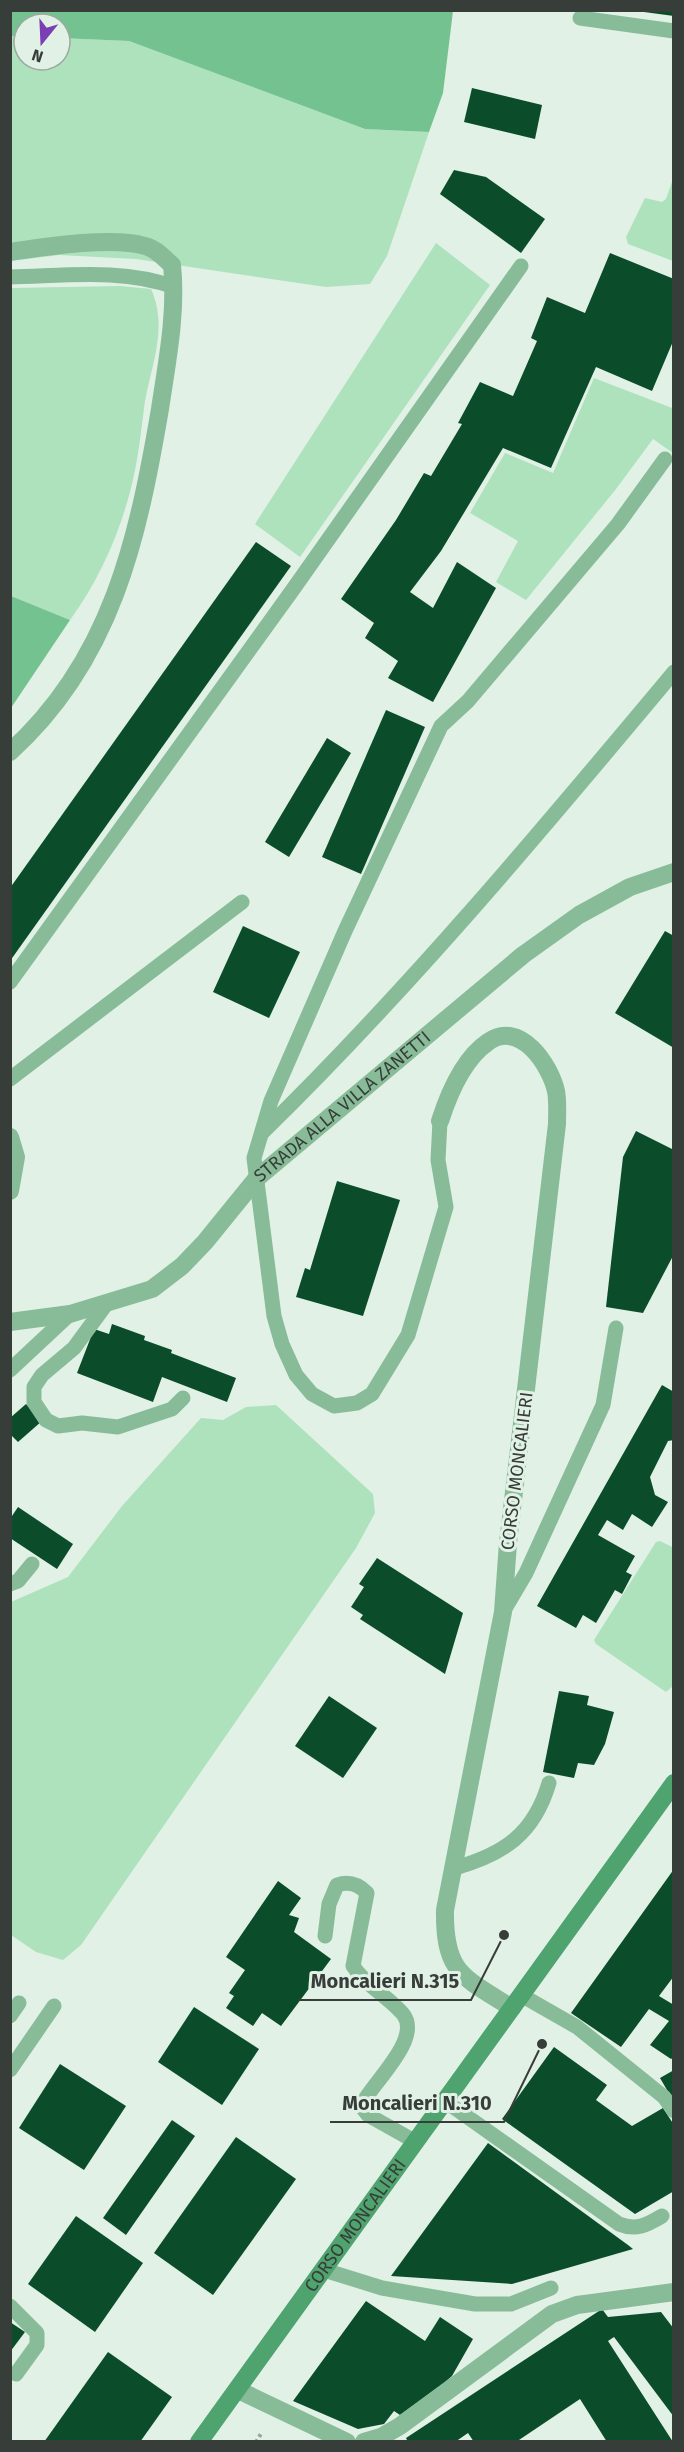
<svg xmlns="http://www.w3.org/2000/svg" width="684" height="2452" viewBox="0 0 684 2452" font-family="'Fira Sans',sans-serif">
<rect width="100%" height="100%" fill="#e1f1e5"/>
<!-- green -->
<g fill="#ade2bd">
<path d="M11,36L24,37V60H60V38L129,41L365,129L429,132L387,256L370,284L326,287L136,259L59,255L11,261Z"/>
<path d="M672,182L674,183L673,261L628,244L626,237L645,198L662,202L666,199Z"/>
<path d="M436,243L490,285L300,557L255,524Z"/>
<path d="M120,286L151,289C168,327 152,363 145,401C142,422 140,444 136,465C126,519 103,575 70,620L11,596L10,288Z"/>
<path d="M594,378L672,408L673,406V453L653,439L616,489L526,600L496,582L518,541L470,513L505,453L553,473Z"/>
<path d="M276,1405L373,1494L375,1513L356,1548L81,1945L63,1960L36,1952L11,1935V1602L68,1577L122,1506L201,1418L223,1420L246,1407Z"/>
<path d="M660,1541L674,1548L673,1686L666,1692L596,1644L594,1640L656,1542Z"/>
</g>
<!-- forest -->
<g fill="#74c28f">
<path d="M11,10H453V11L443,93L429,132L365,129L129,41L60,38V24H24V37L11,36Z"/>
<path d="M11,596L70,620L11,708Z"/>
</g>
<!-- building -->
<g fill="#0b4c2a">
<path d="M644,10H674V16L644,12Z"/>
<path d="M472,88L542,105L535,139L464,122Z"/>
<path d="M454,170L486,177L545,219L521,253L440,194Z"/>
<path d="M610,253L674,279V339L652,391L596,367L551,468L503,448L441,551L410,592L433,608L457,562L496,588L433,702L388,678L398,661L365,638L374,623L341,599L396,520L424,473L431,476L462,424L458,423L480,382L513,396L537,341L531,338L547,297L585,313Z"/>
<path d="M256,542L291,566L10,961V888Z"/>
<path d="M386,710L425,727L361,874L322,857Z"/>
<path d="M327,738L351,753L289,857L265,842Z"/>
<path d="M243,926L300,952L269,1018L213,992Z"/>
<path d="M665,931L674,936V1048L615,1013Z"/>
<path d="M636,1131L674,1150V1254L643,1313L606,1307L623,1157Z"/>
<path d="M337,1181L400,1200L363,1316L296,1297L305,1268L310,1270Z"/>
<path d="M112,1324L145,1336L144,1340L172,1350L171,1353L236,1378L227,1402L162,1377L153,1402L77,1373L94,1329L109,1334Z"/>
<path d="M662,1385L674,1392V1440L668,1441L650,1477L655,1495L668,1502L652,1527L632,1514L623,1530L607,1520L598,1535L635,1556L626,1572L632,1575L622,1594L615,1590L596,1623L583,1615L576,1628L537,1606Z"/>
<path d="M26,1404L42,1421L18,1442L10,1434V1418Z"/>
<path d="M18,1507L73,1544L57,1569L10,1538V1519Z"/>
<path d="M377,1558L463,1613L445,1674L360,1619L363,1615L351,1607L364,1587L359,1584Z"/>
<path d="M559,1691L589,1696L587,1705L614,1712L605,1744L594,1765L578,1763L574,1778L543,1772Z"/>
<path d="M329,1696L377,1728L343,1778L295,1746Z"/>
<path d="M674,1869V1976L659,1996L674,2005V2057L671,2059L650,2045L669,2021L649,2009L621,2047L571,2013Z"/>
<path d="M278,1881L301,1898L289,1915L299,1918L294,1932L331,1959L281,2026L262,2013L253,2026L226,2008L234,1996L229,1993L245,1970L226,1957Z"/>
<path d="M194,2007L259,2049L222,2105L158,2062Z"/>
<path d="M554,2047L607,2085L596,2100L632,2126L663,2108L674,2125V2191L635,2214L502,2119Z"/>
<path d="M60,2064L126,2106L84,2170L19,2128Z"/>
<path d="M674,2070V2102L660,2078Z"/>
<path d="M172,2120L195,2136L126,2235L103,2218Z"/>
<path d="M236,2137L296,2179L213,2295L154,2253Z"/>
<path d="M488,2143L628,2245L633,2249L512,2284L391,2276Z"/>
<path d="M76,2216L143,2263L95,2332L28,2284Z"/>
<path d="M366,2301L425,2341L440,2317L473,2339L452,2376L444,2383L400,2415L394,2411L384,2424L358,2429L293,2401Z"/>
<path d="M602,2309L608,2317L661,2312L674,2329V2417L614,2337L608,2341L673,2442H607L580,2399L516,2442H474L468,2433L455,2442H408L406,2438Z"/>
<path d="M10,2322L25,2332L10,2352Z"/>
<path d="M108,2352L172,2397L140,2442H44Z"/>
</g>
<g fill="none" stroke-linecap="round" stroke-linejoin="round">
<!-- path -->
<path stroke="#99a59c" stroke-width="4" stroke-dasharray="3 3" stroke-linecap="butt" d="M256,2442L262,2432"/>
<!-- lane -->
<g stroke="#88bc98" stroke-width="15">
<path d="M580,18L674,31"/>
<path d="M10,277C64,276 123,268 174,287"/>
<path d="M10,982L294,588L521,266"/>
<path d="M10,1079L242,902"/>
<path d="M440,1121L438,1160L446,1207L408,1335L372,1394L357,1403L334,1406L312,1394L296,1375L282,1344L274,1316L254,1158L271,1101L345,931L441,726L468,701L618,524L665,459"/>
<path d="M263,1132C410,988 542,830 674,672"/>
<path d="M107,1303L74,1348L42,1375L34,1387V1402L46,1420L58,1426L82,1423L118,1427L172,1409L183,1398"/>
<path d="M10,1370L70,1314"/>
<path d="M10,1584L18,1581L32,1564"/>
<path d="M503,1612L526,1573L603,1405L616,1328"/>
<path d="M455,1868C504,1854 534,1834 549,1783"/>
<path d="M325,1936L329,1904L337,1885C349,1881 358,1884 367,1893L353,1966C366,1986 388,1996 403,2014C423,2039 371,2084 361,2106L368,2115L416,2142"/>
<path d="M521,1995L577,2027L664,2097L674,2111"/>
<path d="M10,2016L19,2003"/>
<path d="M10,2070L54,2006"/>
<path d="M445,2101L619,2224C636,2231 647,2225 662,2216"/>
<path d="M324,2270L382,2288L475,2304H511L551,2288"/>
<path d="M10,2306L37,2333V2345L16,2374"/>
</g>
<!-- street -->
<g stroke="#88bc98" stroke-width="18">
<path d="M10,252C44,247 113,236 145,246C155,248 164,258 172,265C177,312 167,362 160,409C138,538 112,660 10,752"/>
<path d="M440,1121C449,1093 463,1059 488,1042C520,1019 550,1065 556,1091C558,1101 557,1114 557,1124L508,1543L503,1612L445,1910C444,1973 463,1977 512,2008"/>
<path d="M10,1137L16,1157L10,1191"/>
<path id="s1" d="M10,1322L70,1314L152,1289L182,1266L205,1242L257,1178L523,955L579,915L630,887L674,872"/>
<path d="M238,2390L347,2442"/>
<path d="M364,2442L381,2437L400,2426L552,2314L577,2305L674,2292"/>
</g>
<!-- secondary -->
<path stroke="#4fa36f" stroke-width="18" id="s2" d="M199,2442L674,1783"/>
</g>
<g text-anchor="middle" stroke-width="6" stroke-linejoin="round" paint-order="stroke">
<!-- street labels -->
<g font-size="18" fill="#373d39" stroke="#e1f1e5">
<text dy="6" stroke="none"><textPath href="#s1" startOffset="411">STRADA ALLA VILLA ZANETTI</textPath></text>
<text transform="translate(517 1471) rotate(-83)" y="6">CORSO MONCALIERI</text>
<text dy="6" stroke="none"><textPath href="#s2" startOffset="267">CORSO MONCALIERI</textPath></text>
</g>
</g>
<!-- callouts -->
<path fill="none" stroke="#373d39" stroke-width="2" d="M504 1935L471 2000H298M542 2044L504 2122H330"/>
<g fill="#373d39" stroke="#e1f1e5" stroke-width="2">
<circle cx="504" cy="1935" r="6"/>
<circle cx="542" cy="2044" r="6"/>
</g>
<g font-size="20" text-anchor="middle" font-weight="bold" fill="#373d39" stroke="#e1f1e5" stroke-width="6" stroke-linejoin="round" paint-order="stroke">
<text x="385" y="1988">Moncalieri N.315</text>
<text x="417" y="2110">Moncalieri N.310</text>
</g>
<!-- border -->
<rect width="684" height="2452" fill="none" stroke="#373d39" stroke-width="24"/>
<!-- north arrow -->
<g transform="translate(42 42) rotate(198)"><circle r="28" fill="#e1f1e5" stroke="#9da9a0" stroke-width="1.5"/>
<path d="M0-4.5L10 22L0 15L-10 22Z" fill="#7b3fb4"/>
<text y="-9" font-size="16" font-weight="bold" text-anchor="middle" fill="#373d39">N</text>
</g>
</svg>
